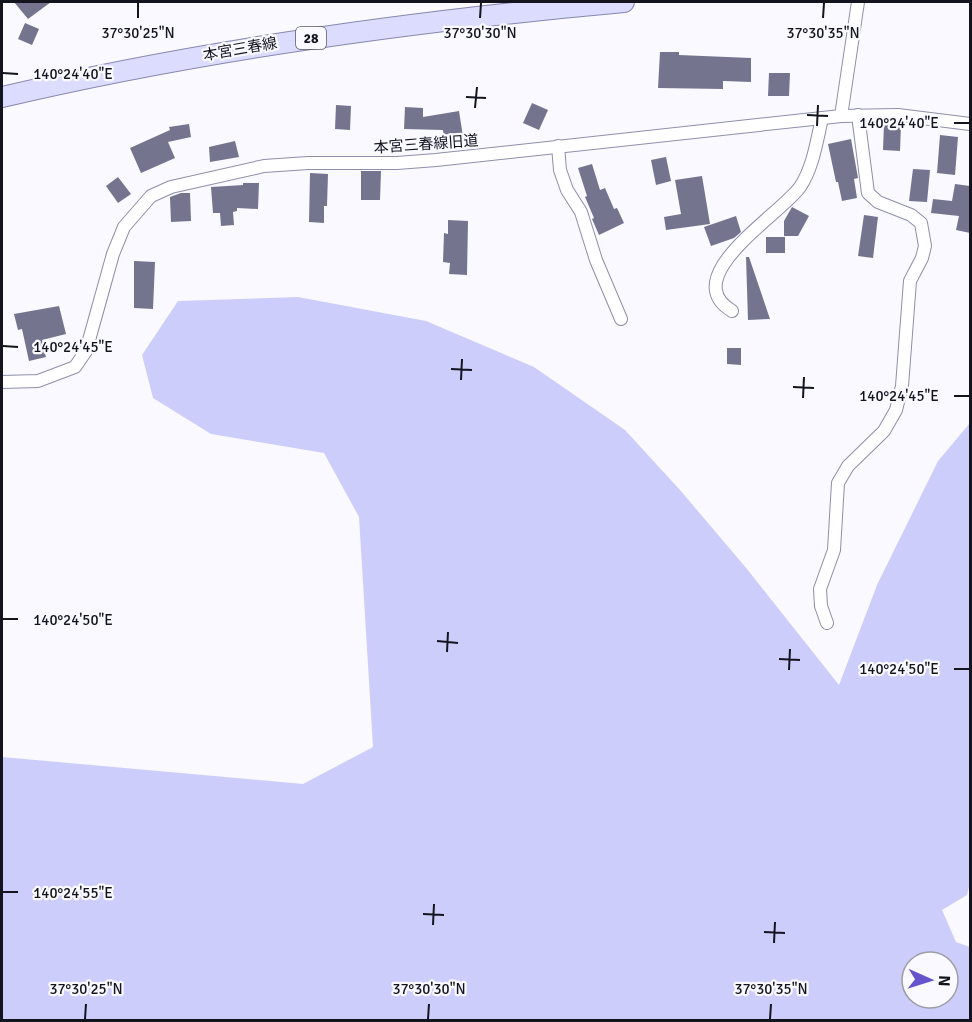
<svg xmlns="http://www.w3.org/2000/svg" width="972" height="1022" viewBox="0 0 972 1022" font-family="Signika,'Noto Sans JP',sans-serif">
<rect width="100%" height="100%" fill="#f9f9ff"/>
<!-- green -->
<path fill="#cdcdfc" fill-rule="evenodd" d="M298,297L426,321L534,367L625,430L680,490L747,569L839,685L877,585L938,461L970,423V883L967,895L942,910L956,942L970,947V1020H2V757L303,784L373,747L359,517L324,453L211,434L153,398L142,355L178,301ZM912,962H948V998H912Z"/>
<!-- building -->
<g fill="#74748f">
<path d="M14,2H51L28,19Z"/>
<path d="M25,23L39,29L32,45L18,39Z"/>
<path d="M660,52H679V55L751,58V82L723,81V89L658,88Z"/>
<path d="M769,73H790L789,96H768Z"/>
<path d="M532,103L548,110L539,130L523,123Z"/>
<path d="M336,105L351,106L350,130L335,129Z"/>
<path d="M405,107L423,108V117L459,111L464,143L445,146L443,130L404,129Z"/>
<path d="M884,123L901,124L900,151L883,150Z"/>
<path d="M189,124L191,137L168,142L175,158L141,173L130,148L170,130L169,127Z"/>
<path d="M940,135L958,137L955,175L937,173Z"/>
<path d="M851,139L858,178L854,179L857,198L842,201L838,182H836L828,144Z"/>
<path d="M235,141L239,157L210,162L209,147Z"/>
<path d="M666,157L671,181L656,185L651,160Z"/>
<path d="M592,164L600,190L605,188L614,209L617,208L624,223L599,235L592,219L594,218L585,197L587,196L578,168Z"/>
<path d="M913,169L930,170L927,202L909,201Z"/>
<path d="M361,171H381L380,200H361Z"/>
<path d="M310,173L328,174L327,206H324V223L309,222Z"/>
<path d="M702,176L710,224L666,230L664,217L681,214L675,180Z"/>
<path d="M118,177L131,194L118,203L106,186Z"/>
<path d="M243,183H259L258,209L237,208V211L233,212L234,225L221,226L220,213H213L211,187L243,185Z"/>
<path d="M955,184L970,186V233L956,230L959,216L931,213L933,199L952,201Z"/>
<path d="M181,193H190L191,221L171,222L170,197Z"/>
<path d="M792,207L809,216L798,236H784V221Z"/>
<path d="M864,215L878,217L873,258L858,256Z"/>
<path d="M736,216L741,232L734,238L711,246L704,227Z"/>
<path d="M448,220L468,221L467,275L449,274L450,263L443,262L444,233L448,234Z"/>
<rect x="766" y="237" width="19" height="16"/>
<path d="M746,257H749L770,319L748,320Z"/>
<path d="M134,261L155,262L153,309L134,308Z"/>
<path d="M59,306L66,334L42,340L46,357L29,361L22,329L18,330L14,314Z"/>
<path d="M727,348H741V365L727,364Z"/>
</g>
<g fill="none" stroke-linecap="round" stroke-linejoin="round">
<defs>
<g id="minor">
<path d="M841,116L858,2"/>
<path d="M558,146L560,170L567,190L581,212L596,260L621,319"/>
<path d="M732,311C676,277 780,215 800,187C813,168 817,140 822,118"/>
<path d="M2,382L38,381L75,367L86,351L113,254L124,227L151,196L171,187L264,166L308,163H397L436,160L841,116L898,115L970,124"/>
<path d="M827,623L821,606L820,589L834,550L838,483L848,466L884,431L896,410L902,386L910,281L922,258L925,246L921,223L911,215L878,202L868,193L858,115"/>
</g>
<path id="primary" d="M2,97C206,49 414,21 624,2"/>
</defs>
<!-- minor casing -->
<use href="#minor" stroke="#8e8eab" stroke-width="14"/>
<!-- primary casing -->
<use href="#primary" stroke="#8686af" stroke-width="22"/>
<!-- minor -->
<use href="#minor" stroke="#fff" stroke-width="12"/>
<!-- primary -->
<use href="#primary" stroke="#dcdcfe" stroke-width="20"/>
</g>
<!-- ticks -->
<path fill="none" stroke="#14141f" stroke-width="2" d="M138,18V3M480,18L481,3M823,18L824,3M3,73L18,74M466,97L486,98M475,108L477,87M807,115L828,116M954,123H969M817,126L818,105M3,346L18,347M451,369L472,370M461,380L462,359M793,387L814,388M954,396H969M803,398L804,377M3,619H18M437,641L458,643M447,652L448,632M779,659L800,660M954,669H969M789,670L790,649M3,892H18M423,914L444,915M433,925L434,904M764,932L785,933M774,943L775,922M85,1019L86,1004M428,1019L429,1004M770,1019L771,1004"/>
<g text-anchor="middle" stroke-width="4.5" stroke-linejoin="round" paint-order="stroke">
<!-- shield labels -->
<rect fill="#f9f9ff" stroke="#595962" stroke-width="1.5" x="296" y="27" width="30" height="22" rx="4.5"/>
<g font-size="14" font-weight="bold" fill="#14141f">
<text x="311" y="43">28</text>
</g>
<!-- street labels -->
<g font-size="15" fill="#14141f" stroke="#f9f9ff">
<text transform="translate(240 49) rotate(-10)" y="5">本宮三春線</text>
<text transform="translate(426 144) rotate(-4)" y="5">本宮三春線旧道</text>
</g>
</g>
<g font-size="15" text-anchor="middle" fill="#14141f" stroke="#f9f9ff" stroke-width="4.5" stroke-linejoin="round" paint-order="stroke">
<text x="138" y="38">37°30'25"N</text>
<text x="480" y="38">37°30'30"N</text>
<text x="823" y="38">37°30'35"N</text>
<text x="73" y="79">140°24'40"E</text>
<text x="899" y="128">140°24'40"E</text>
<text x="73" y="352">140°24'45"E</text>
<text x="899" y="401">140°24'45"E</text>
<text x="73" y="625">140°24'50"E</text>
<text x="899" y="674">140°24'50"E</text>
<text x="73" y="898">140°24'55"E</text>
<text x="86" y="994">37°30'25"N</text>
<text x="429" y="994">37°30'30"N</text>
<text x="771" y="994">37°30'35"N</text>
</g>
<!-- border -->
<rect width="972" height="1022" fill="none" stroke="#14141f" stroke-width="6"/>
<!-- north arrow -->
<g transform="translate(930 980) rotate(93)"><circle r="28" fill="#f9f9ff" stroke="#9d9da5" stroke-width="1.5"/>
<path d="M0-4.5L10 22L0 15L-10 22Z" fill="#6654ce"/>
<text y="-9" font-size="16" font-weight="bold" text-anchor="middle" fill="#14141f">N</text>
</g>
</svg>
